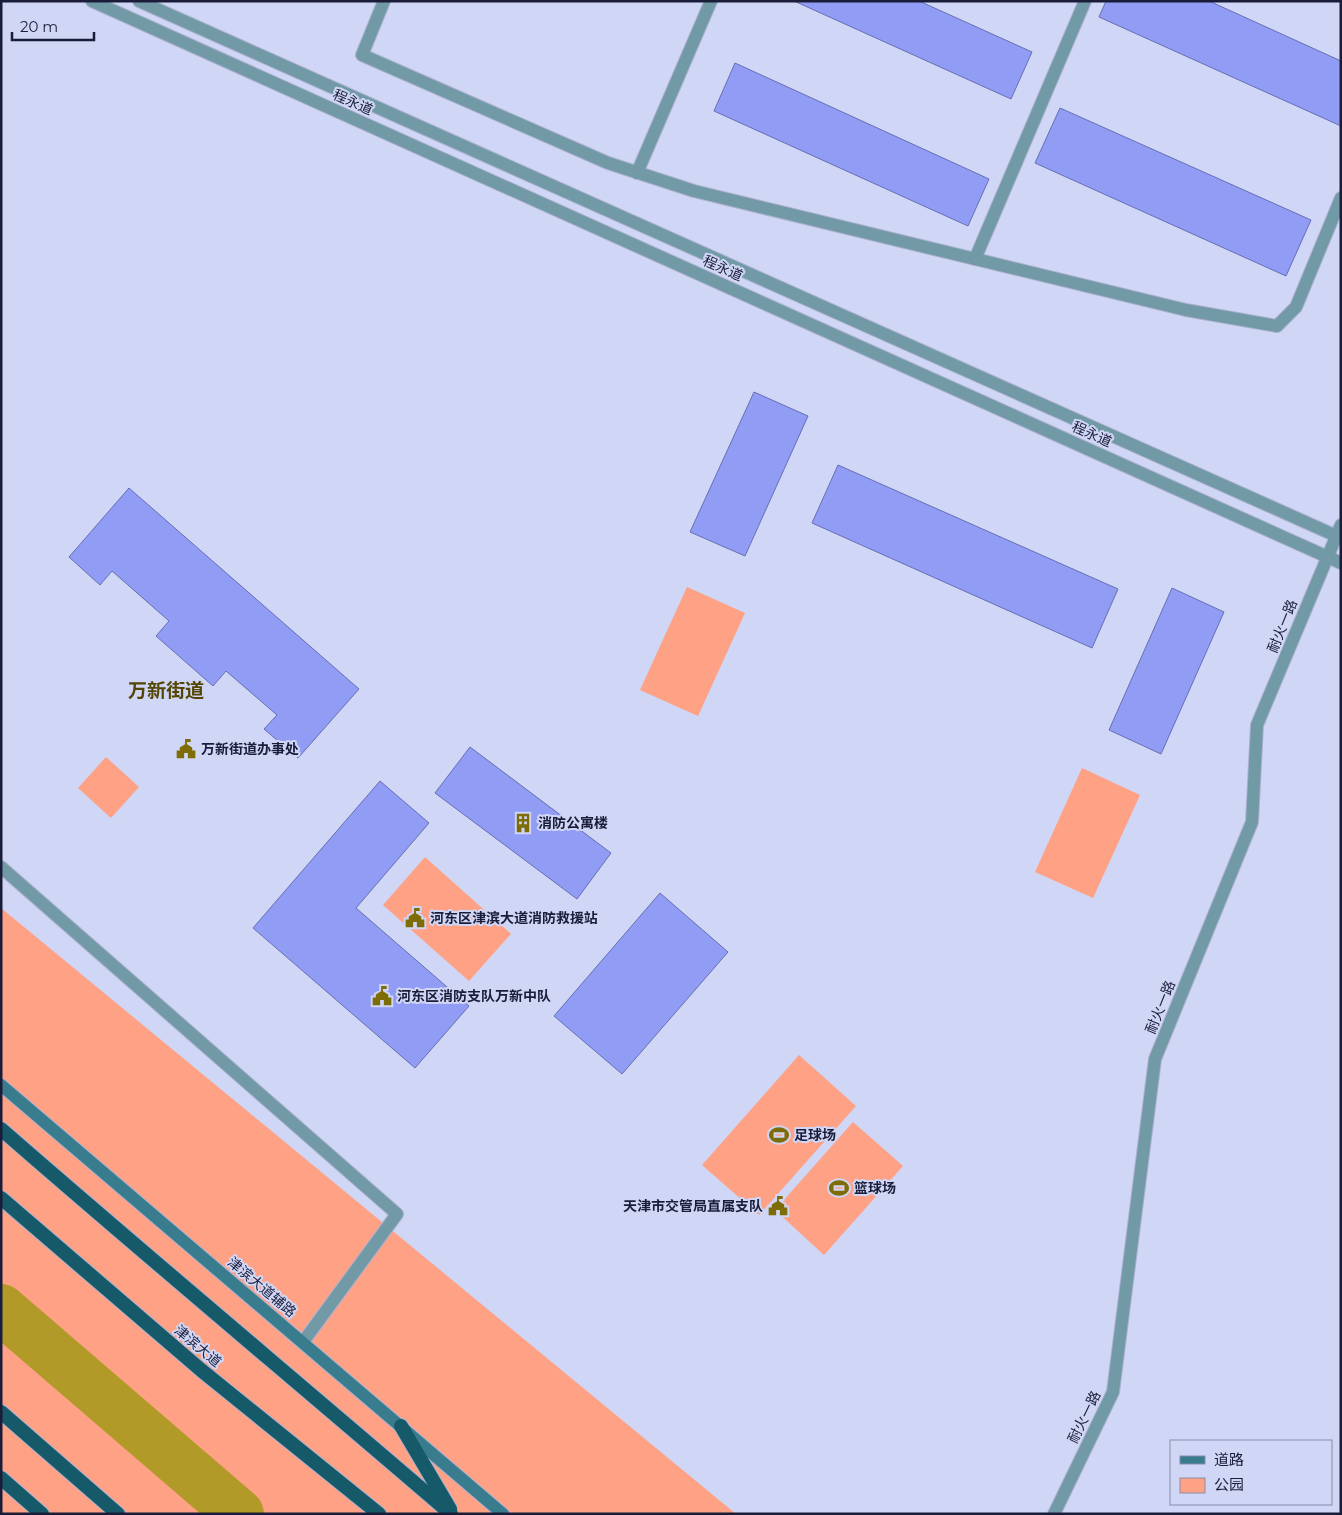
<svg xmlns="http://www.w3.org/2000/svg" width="1342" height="1515" viewBox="0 0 1342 1515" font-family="Montserrat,'Noto Sans SC',sans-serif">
<rect width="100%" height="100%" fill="#d0d6f5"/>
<!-- green -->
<g fill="#fea185">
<path d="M687,587L745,613L698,716L640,690Z"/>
<path d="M106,757L139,787L111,818L78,788Z"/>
<path d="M1082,768L1140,795L1093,898L1035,872Z"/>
<path d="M425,857L511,934L469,981L383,905Z"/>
<path d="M1,908L736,1514H1Z"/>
<path d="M799,1055L856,1106L759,1215L702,1165Z"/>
<path d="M853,1122L903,1166L824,1255L775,1210Z"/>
</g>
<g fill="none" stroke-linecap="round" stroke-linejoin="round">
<!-- river -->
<path stroke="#b19a28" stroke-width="50" d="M1,1309L239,1514"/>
</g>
<!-- building -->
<g fill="#919cf4" stroke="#666fb4">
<path d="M794,1H919L1032,52L1011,99Z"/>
<path d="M1106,1H1209L1341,61V126L1099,17Z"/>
<path d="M735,63L989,179L968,226L714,111Z"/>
<path d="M1060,108L1311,220L1286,276L1035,163Z"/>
<path d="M754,392L808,416L745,556L690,532Z"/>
<path d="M838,465L1118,589L1092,648L812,523Z"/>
<path d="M129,488L359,689L298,758L264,729L277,715L226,671L213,686L156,636L169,621L112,571L100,585L69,557Z"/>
<path d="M1172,588L1224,612L1161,754L1109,730Z"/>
<path d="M470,747L611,853L577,899L435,793Z"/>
<path d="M380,781L429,823L356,908L469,1006L415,1068L253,928Z"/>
<path d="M660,893L728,952L622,1074L554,1016Z"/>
</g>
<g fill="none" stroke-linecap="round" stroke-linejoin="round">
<defs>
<g id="service">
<path d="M384,1L362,55L608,163L694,191L1186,310L1277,326L1296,307L1341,198"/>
<path d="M637,173L711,1"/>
<path d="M975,259L1085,1"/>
</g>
<path id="minor" d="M1,867L397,1214L303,1342"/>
<g id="tertiary">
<path d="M92,1L1341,563"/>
<path d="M139,1L1341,538"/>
<path d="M1054,1514L1113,1392L1155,1059L1252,822L1257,725L1341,525"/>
</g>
<path id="secondary" d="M1,1085L503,1514"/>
<g id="trunk">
<path d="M1,1129C150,1259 301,1385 451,1514"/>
<path d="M1,1198L201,1370L379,1514"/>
<path d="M1,1412L118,1514"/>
<path d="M401,1426L450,1509"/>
<path d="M1,1478L42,1514"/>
</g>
</defs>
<!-- service casing -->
<use href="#service" stroke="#acb1cf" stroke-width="14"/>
<!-- minor casing -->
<use href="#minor" stroke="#acb1cf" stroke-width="14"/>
<!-- tertiary casing -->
<use href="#tertiary" stroke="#acb1cf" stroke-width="14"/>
<!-- secondary casing -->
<use href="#secondary" stroke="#acb1cf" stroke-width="14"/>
<!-- trunk casing -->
<use href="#trunk" stroke="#acb1cf" stroke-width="16"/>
<!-- service -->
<use href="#service" stroke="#719aa6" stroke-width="12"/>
<!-- minor -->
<use href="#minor" stroke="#719aa6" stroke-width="12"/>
<!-- tertiary -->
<use href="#tertiary" stroke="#719aa6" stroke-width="12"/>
<!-- secondary -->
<use href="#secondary" stroke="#387c8d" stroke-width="12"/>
<!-- trunk -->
<use href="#trunk" stroke="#165968" stroke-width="14"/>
</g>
<!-- icons -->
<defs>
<symbol id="civic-bare" viewBox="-9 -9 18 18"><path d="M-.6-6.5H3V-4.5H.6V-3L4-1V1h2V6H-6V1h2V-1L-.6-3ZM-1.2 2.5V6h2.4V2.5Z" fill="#7e6c06" stroke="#d0d6f5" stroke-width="2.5" paint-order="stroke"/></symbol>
<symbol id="building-bare" viewBox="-9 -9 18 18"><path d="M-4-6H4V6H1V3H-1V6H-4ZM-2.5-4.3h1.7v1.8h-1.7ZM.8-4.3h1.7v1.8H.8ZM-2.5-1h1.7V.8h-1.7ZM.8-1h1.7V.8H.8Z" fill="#7e6c06" stroke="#d0d6f5" stroke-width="2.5" paint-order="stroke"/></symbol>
<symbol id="stadium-bare" viewBox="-9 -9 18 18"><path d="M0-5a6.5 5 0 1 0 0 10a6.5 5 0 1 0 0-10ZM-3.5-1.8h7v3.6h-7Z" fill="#7e6c06" stroke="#d0d6f5" stroke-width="2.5" paint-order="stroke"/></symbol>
</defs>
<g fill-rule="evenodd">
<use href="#civic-bare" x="172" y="735" width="28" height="28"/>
<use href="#building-bare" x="509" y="809" width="28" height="28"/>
<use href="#civic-bare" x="401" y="904" width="28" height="28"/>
<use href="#civic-bare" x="368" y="982" width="28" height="28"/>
<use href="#stadium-bare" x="765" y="1121" width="28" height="28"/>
<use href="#stadium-bare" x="825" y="1174" width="28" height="28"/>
<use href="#civic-bare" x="764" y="1192" width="28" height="28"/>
</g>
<g text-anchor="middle" stroke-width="4" stroke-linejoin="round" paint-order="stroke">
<!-- street labels -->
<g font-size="14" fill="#1a1d39" stroke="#d0d6f5">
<text transform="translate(353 102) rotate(24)" y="5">程永道</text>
<text transform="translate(723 268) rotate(24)" y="5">程永道</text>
<text transform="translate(1092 434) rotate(24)" y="5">程永道</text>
<text transform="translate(1282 626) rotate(-68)" y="5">耐火一路</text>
<text transform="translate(1160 1007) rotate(-68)" y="5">耐火一路</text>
<text transform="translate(262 1287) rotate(40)" y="5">津滨大道辅路</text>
<text transform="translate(198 1346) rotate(40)" y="5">津滨大道</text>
<text transform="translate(1084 1417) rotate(-64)" y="5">耐火一路</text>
</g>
<!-- poi labels -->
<g font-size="14" font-weight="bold" fill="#1a1d39" stroke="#d0d6f5" text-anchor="start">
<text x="201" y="754">万新街道办事处</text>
<text x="538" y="828">消防公寓楼</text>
<text x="430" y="923">河东区津滨大道消防救援站</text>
<text x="397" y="1001">河东区消防支队万新中队</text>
<text x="794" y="1140">足球场</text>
<text x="854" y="1193">篮球场</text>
<text x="763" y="1211" text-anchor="end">天津市交管局直属支队</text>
</g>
<!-- district labels -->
<g font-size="19" font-weight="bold" fill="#534603" stroke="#d0d6f5">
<text x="166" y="697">万新街道</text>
</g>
</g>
<!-- border -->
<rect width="1342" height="1515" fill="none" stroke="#1a1d39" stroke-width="5"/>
<!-- legend -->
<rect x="1170" y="1440" width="162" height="65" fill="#d0d6f5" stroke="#878caa"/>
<rect x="1180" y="1456" width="25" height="8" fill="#387c8d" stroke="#878caa"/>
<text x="1214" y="1465" font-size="15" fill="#1a1d39">道路</text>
<rect x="1180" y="1478" width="25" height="15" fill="#fea185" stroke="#878caa"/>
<text x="1214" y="1490" font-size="15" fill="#1a1d39">公园</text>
<!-- scale -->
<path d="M12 32v8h82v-8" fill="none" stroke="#1a1d39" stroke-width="2.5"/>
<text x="20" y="32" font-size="15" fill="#1a1d39" stroke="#d0d6f5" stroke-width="4" paint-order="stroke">20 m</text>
</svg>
